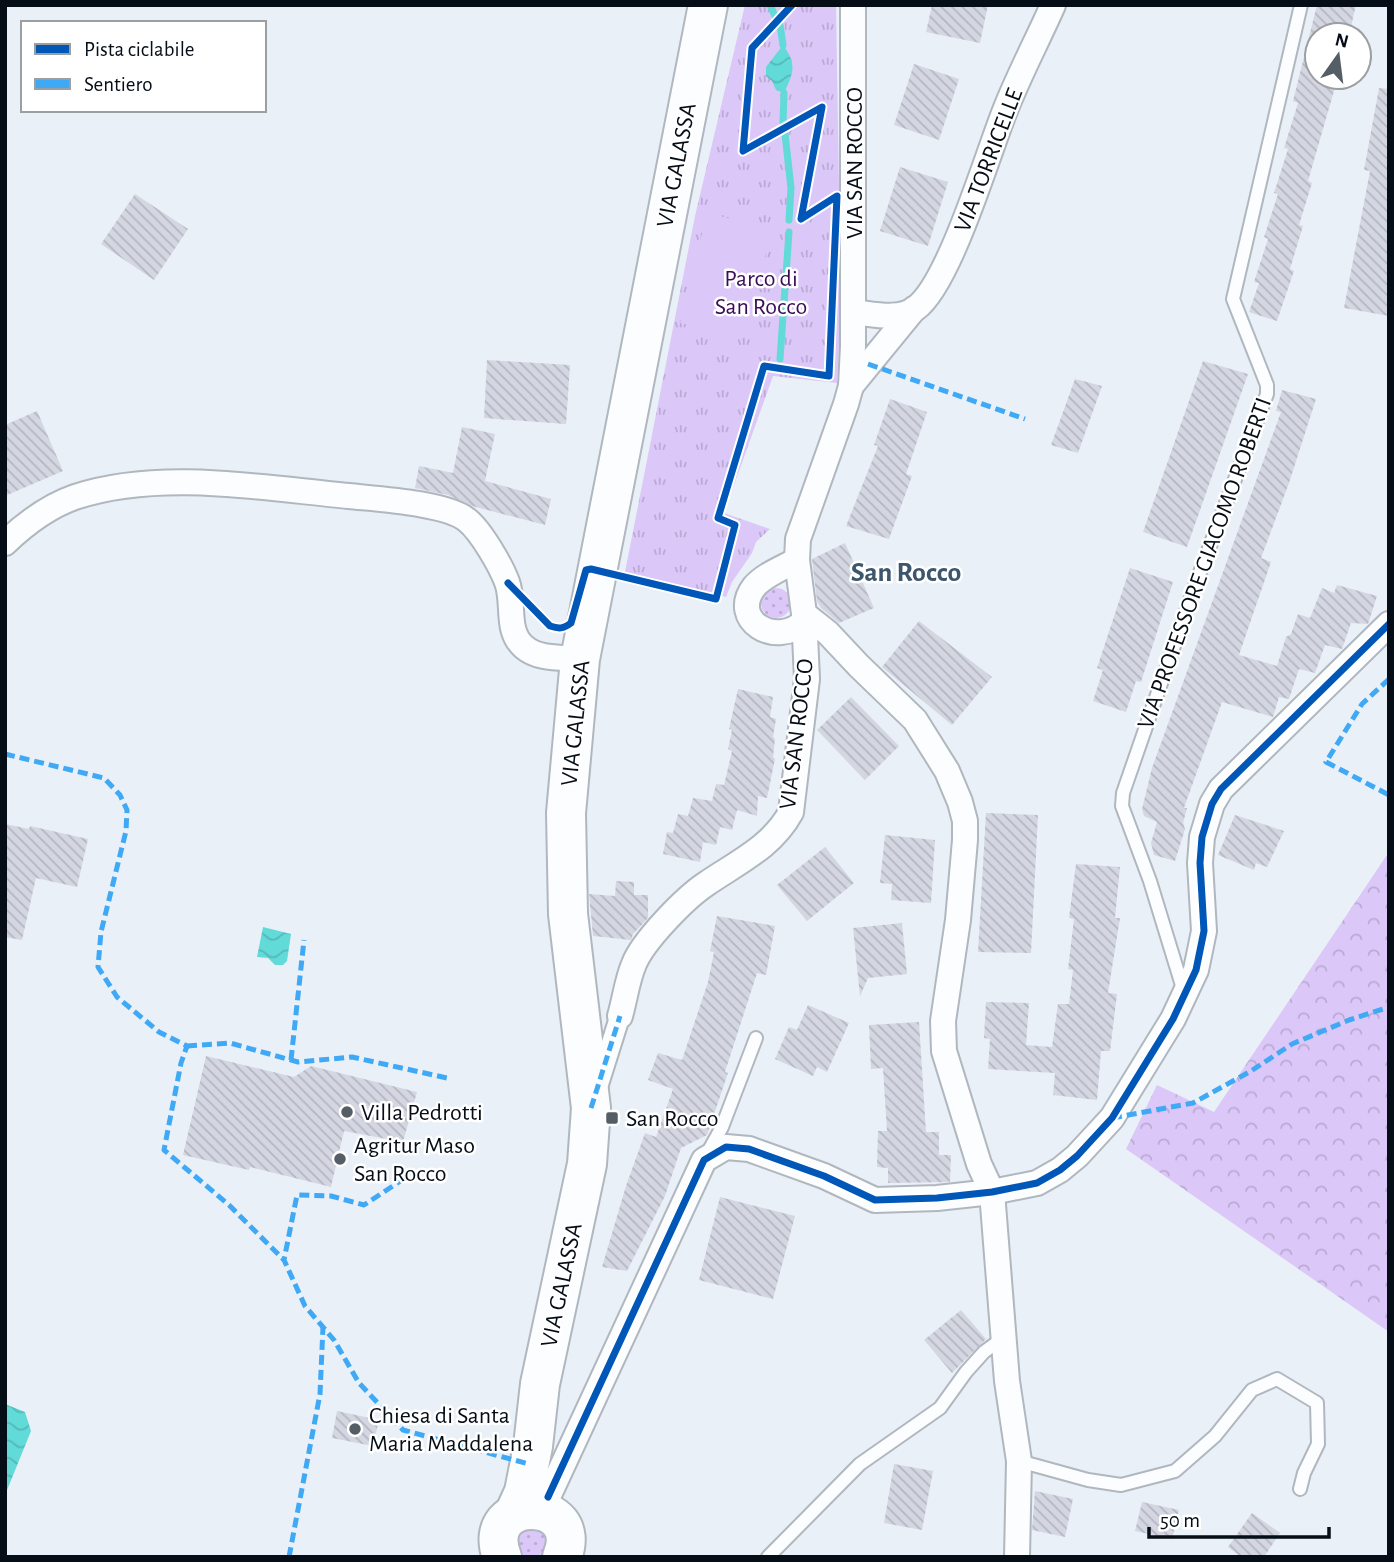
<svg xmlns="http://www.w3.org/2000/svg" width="1394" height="1562" viewBox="0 0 1394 1562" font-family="'Alegreya Sans',sans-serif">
<defs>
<pattern id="grass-dots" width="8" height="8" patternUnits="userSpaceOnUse" patternTransform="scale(1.75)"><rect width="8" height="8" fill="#dbc7f8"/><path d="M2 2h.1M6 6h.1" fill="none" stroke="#baaad4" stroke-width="1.8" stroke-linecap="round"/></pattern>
<pattern id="forest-crowns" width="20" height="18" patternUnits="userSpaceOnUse" patternTransform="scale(1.75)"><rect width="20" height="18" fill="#dbc7f8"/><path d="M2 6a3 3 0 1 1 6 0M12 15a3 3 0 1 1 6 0" fill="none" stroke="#baaad4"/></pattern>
<pattern id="park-tufts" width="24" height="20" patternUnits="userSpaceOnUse" patternTransform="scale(1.75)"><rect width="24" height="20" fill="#dbc7f8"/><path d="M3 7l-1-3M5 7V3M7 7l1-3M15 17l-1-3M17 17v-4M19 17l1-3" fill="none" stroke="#baaad4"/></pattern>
<pattern id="water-waves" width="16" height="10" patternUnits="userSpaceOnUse" patternTransform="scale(1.75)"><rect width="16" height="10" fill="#61dad8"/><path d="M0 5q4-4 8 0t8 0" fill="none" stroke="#53bab9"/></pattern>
<pattern id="building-back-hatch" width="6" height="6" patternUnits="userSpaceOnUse" patternTransform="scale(1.75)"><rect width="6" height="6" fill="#d4d7e2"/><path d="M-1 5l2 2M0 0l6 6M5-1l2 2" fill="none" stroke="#b4b7c1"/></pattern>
</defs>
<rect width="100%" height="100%" fill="#eaf0f7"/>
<!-- grass -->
<g fill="url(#grass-dots)">
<circle cx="776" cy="603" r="15"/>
<path d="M521,1525L549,1531L545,1557H519L513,1535Z"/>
</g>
<!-- forest -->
<path fill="url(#forest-crowns)" d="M1389,852V1332L1126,1149L1157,1085L1214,1112Z"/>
<!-- park -->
<path fill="url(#park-tufts)" d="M745,5H836L841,306L837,383L773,376L724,513L770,529L756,542L752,553L732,582L726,597L625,572L695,216Z"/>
<!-- garden -->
<path fill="#dbc7f8" d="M707,213L772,229L744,338L680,323Z"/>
<!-- water -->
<g fill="url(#water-waves)">
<path d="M783,45C797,64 794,72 784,93L776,90L772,81L766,76V67Z"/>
<path d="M263,927L291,934L287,961L283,965H275L268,958L257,957Z"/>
<path d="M5,1404L25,1412L31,1431L5,1495Z"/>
</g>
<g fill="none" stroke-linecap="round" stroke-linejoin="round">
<!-- stream -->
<g stroke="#61dad8" stroke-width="7">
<path d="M770,5L775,16"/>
<path d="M780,25L783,45"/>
<path d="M783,123L784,93"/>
<path d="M785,134L791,188L789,220"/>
<path d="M780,359L789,232"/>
</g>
</g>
<!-- building -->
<g fill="url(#building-back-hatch)">
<path d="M932,5H988L980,43L926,32Z"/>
<path d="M1317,5H1356L1349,35H1317V77H1338L1308,181L1312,183L1299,225L1303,226L1290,269L1294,271L1277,321L1249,312L1259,283L1254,282L1268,239L1264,237L1278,194L1274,193L1288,149L1284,148L1298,103L1293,101Z"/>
<path d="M914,64L959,79L939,140L894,125Z"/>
<path d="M1379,88L1389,89V316L1344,308L1370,171L1364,170Z"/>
<path d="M900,167L948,182L928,246L880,231Z"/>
<path d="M135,194L188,229L154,280L101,244Z"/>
<path d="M487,360L570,365L566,424L484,418Z"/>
<path d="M1203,361L1248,374L1187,547L1143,532Z"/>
<path d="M1075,379L1102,386L1078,453L1051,445Z"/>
<path d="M1282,390L1316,399L1289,483L1261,558L1271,562L1239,655L1277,666L1286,637L1291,634L1298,614L1310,618L1322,588L1334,593L1337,585L1377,596L1368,624L1351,623L1342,649L1325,645L1315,673L1299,669L1289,699L1279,697L1273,717L1222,702L1184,808H1187L1183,823L1185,829L1175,861L1154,855L1151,843L1157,822L1144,816L1142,809L1152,768L1281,412L1276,411Z"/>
<path d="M890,399L927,412L906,474L912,476L889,539L846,526L878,446L874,445Z"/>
<path d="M37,411L63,471L5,496V425Z"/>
<path d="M462,427L495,434L485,481L551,499L545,525L472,506L448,495L415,488L419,466L453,473Z"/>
<path d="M845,543L874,608L839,623L821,608L817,601L812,559Z"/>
<path d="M1130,568L1173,582L1141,682L1136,681L1126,712L1093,701L1103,670L1097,668Z"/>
<path d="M919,621L992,677L952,725L882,667Z"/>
<path d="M738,689L773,697L770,717L776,719L773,737L775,739L773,757L775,759L767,798L758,796L757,816L737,810L732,830L720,827L716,845L703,842L700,862L663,854L667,832L673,833L678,814L688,816L693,798L712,801L716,784L724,785L732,751L728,749L732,730L729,729Z"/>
<path d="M851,697L899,746L865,780L817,730Z"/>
<path d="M986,813L1038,815L1031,953L978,952Z"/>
<path d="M1235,815L1284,831L1267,867L1256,863L1254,870L1218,855Z"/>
<path d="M5,824L29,829L30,826L88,839L77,887L36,878L22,940L5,937Z"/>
<path d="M885,835L935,840L931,903L891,900L892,884L880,883Z"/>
<path d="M825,847L854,883L807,921L777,885Z"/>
<path d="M1076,864L1120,867L1115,918H1120L1108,993L1117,994L1110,1051H1101L1097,1100L1053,1095L1055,1073L988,1069L990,1039L984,1038L986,1002L1029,1003L1026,1045L1052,1047L1058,1004H1069L1073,970L1068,969L1074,919L1069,918Z"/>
<path d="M616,881L634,882V895H648V918L633,934L631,940L593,936L589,894L615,896Z"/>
<path d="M717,916L775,926L766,975L757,973L725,1072L728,1073L707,1135L681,1148L665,1196L627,1271L602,1267L626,1186L645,1133L656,1137L673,1089L648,1080L658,1053L682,1060L708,982L714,952L710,951Z"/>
<path d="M902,923L907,974L868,978L860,996L853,928Z"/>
<path d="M808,1005L849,1023L827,1072L817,1067L813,1076L775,1059L789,1027L797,1030Z"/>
<path d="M919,1022L926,1132H939V1155H951L950,1182L888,1183V1168L877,1167L878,1131H887L883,1068L871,1069L869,1025Z"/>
<path d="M206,1056L294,1077L311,1066L417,1092L403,1142L344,1131L331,1187L250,1167L249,1170L183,1155Z"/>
<path d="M720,1197L795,1216L773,1299L699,1280Z"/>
<path d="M961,1310L986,1339L952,1373L924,1340Z"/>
<path d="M337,1411L379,1420L373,1446L332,1438Z"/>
<path d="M894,1464L933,1471L922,1530L884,1523Z"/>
<path d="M1035,1491L1073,1499L1065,1537L1032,1530Z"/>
<path d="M1142,1502L1179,1510L1172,1539L1135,1531Z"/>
<path d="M1252,1513L1280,1533L1264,1557H1241L1228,1547Z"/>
</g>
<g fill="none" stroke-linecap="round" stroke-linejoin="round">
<defs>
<g id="service">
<path d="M1184,992L1150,881L1122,806L1123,793L1193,591L1267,394V385L1233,299L1301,5"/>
<path d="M707,1154L722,1127L756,1038"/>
<path d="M1019,1461L1088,1480L1121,1485L1175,1471L1215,1436L1252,1390L1277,1379L1317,1403L1318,1444L1304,1473L1300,1489"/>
<path d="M768,1557L860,1464L940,1408L966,1372L984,1352L1003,1338"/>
</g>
<path id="pedestrian" d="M597,1089L620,1016"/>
<g id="minor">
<path d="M853,312C874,314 899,321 916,308C950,283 988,152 1006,108C1020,73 1038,39 1053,5"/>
<path d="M851,386L914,309"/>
<path d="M5,543C25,524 49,506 75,497C160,469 262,488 349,496C377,499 447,503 467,520C481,531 501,566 507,582C515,603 505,631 524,647C539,660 562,657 580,659"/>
<path d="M797,560C783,568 764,575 754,587C729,620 776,649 805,621"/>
<path d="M804,614L828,633L859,666L915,720L947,771L960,802L965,821V840L958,920L943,1021L944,1051L979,1164L992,1192L1007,1381L1019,1461L1017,1557"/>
<path d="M620,1016C625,999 627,980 634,964C643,941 685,898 706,884C738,862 772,847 791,812L807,679L804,614L797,560L798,539L846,404L851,386L853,346V5"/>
<path d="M548,1497L704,1160L726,1147L749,1149L824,1176L875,1200L937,1198L992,1192L1037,1183L1060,1170L1077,1156L1112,1118L1173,1019L1196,970L1204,931L1200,863L1202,837L1212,804L1221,789L1389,624"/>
</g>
<g id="primary">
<path d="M514,1514L524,1492L533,1446L540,1384L587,1164L591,1108L568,914L566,813L580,659L708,5"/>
<path d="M502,1557C478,1493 587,1496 562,1557"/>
</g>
</defs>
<!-- service casing -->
<use href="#service" stroke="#b0b7bf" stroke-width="16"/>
<!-- pedestrian casing -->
<use href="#pedestrian" stroke="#b0b7bf" stroke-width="23"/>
<!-- minor casing -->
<use href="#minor" stroke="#b0b7bf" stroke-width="28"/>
<!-- primary casing -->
<use href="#primary" stroke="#b0b7bf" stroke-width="42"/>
<!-- service -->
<use href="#service" stroke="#fcfdfe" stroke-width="12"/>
<!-- pedestrian -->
<use href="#pedestrian" stroke="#fcfdfe" stroke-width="19"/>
<!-- minor -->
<use href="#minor" stroke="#fcfdfe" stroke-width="24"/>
<!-- primary -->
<use href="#primary" stroke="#fcfdfe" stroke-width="38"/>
<!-- quiet -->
<g stroke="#3fa9f5" stroke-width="5" stroke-dasharray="10 5" stroke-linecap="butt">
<path d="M868,364L1025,419"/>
<path d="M1389,679L1362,704L1326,762L1389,795"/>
<path d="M5,754L104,778L120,795L127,810L126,831L101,932L98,967L117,997L159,1032L187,1046L181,1063L164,1150L229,1205L284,1260"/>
<path d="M187,1046L230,1043L298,1062L352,1057L447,1078"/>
<path d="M291,1060L304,940"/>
<path d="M591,1108L620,1016"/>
<path d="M1112,1118L1193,1103L1251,1071L1292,1044L1349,1020L1389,1007"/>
<path d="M405,1178L364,1205L331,1196L297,1195L284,1260L305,1306L334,1340L359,1383L403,1430L529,1464"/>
<path d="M289,1557L320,1394L323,1327"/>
</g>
<defs>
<g id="cycleway">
<path d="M508,583L550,626C559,629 563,629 571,623L586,570L591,569L716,599L735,525L718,518L764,366L829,376L837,196L801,219L822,107L743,151L752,48L792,5"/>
<path d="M548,1497L704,1160L726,1147L749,1149L824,1176L875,1200L937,1198L992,1192L1037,1183L1060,1170L1077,1156L1112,1118L1173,1019L1196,970L1204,931L1200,863L1202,837L1212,804L1221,789L1389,624"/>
</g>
</defs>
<!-- cycleway casing -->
<use href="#cycleway" stroke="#fff" stroke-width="11"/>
<!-- cycleway -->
<use href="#cycleway" stroke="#0057b8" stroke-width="7"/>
</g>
<!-- markers -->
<g fill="#555d65" stroke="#fff" stroke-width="2.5">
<circle cx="347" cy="1112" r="7"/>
<rect x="605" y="1111" width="14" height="14" rx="3.5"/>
<circle cx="340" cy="1159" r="7"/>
<circle cx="355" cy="1429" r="7"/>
</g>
<g text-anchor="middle" stroke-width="5" stroke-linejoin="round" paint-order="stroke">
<!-- street labels -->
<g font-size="24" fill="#050e17" stroke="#fff">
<text transform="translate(988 160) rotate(-69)" y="8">VIA TORRICELLE</text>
<text transform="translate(854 163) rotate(-90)" y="8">VIA SAN ROCCO</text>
<text transform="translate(676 165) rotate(-79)" y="8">VIA GALASSA</text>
<text transform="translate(1204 563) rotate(-70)" y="8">VIA PROFESSORE GIACOMO ROBERTI</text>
<text transform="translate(575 723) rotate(-84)" y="8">VIA GALASSA</text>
<text transform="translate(796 734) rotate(-83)" y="8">VIA SAN ROCCO</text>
<text transform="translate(561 1285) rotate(-78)" y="8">VIA GALASSA</text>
</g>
<!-- park labels -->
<g font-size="24" fill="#3a0d59" stroke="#fff">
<text x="761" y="286">Parco di<tspan x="761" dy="28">San Rocco</tspan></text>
</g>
<!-- poi labels -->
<g font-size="24" fill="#050e17" stroke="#fff" text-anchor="start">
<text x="361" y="1120">Villa Pedrotti</text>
<text x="626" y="1126">San Rocco</text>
<text x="354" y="1153">Agritur Maso<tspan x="354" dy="28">San Rocco</tspan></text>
<text x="369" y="1423">Chiesa di Santa<tspan x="369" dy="28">Maria Maddalena</tspan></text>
</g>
<!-- quarter labels -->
<g font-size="28" font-weight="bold" fill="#3d556d" stroke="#fff">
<text x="906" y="581">San Rocco</text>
</g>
</g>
<!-- border -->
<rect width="1394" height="1562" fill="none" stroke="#050e17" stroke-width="14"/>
<!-- legend -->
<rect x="21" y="21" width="245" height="91" fill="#ffffff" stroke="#9b9fa2" stroke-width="2"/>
<rect x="35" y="44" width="35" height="10" fill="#0057b8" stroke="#9b9fa2" stroke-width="2"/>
<text x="84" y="56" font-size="21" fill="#050e17">Pista ciclabile</text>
<rect x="35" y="79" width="35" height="10" fill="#3fa9f5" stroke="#9b9fa2" stroke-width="2"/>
<text x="84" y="91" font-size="21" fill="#050e17">Sentiero</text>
<!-- north arrow -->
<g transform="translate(1338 56) rotate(14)"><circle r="33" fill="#ffffff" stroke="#9b9fa2" stroke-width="2"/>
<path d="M0-5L12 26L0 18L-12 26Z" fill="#555d65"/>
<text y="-10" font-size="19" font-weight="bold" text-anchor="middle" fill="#050e17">N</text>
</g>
<!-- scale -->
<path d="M1149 1527v10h180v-10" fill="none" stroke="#050e17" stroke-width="3.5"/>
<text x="1160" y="1527" font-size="21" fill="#050e17" stroke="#ffffff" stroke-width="5" paint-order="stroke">50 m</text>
</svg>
